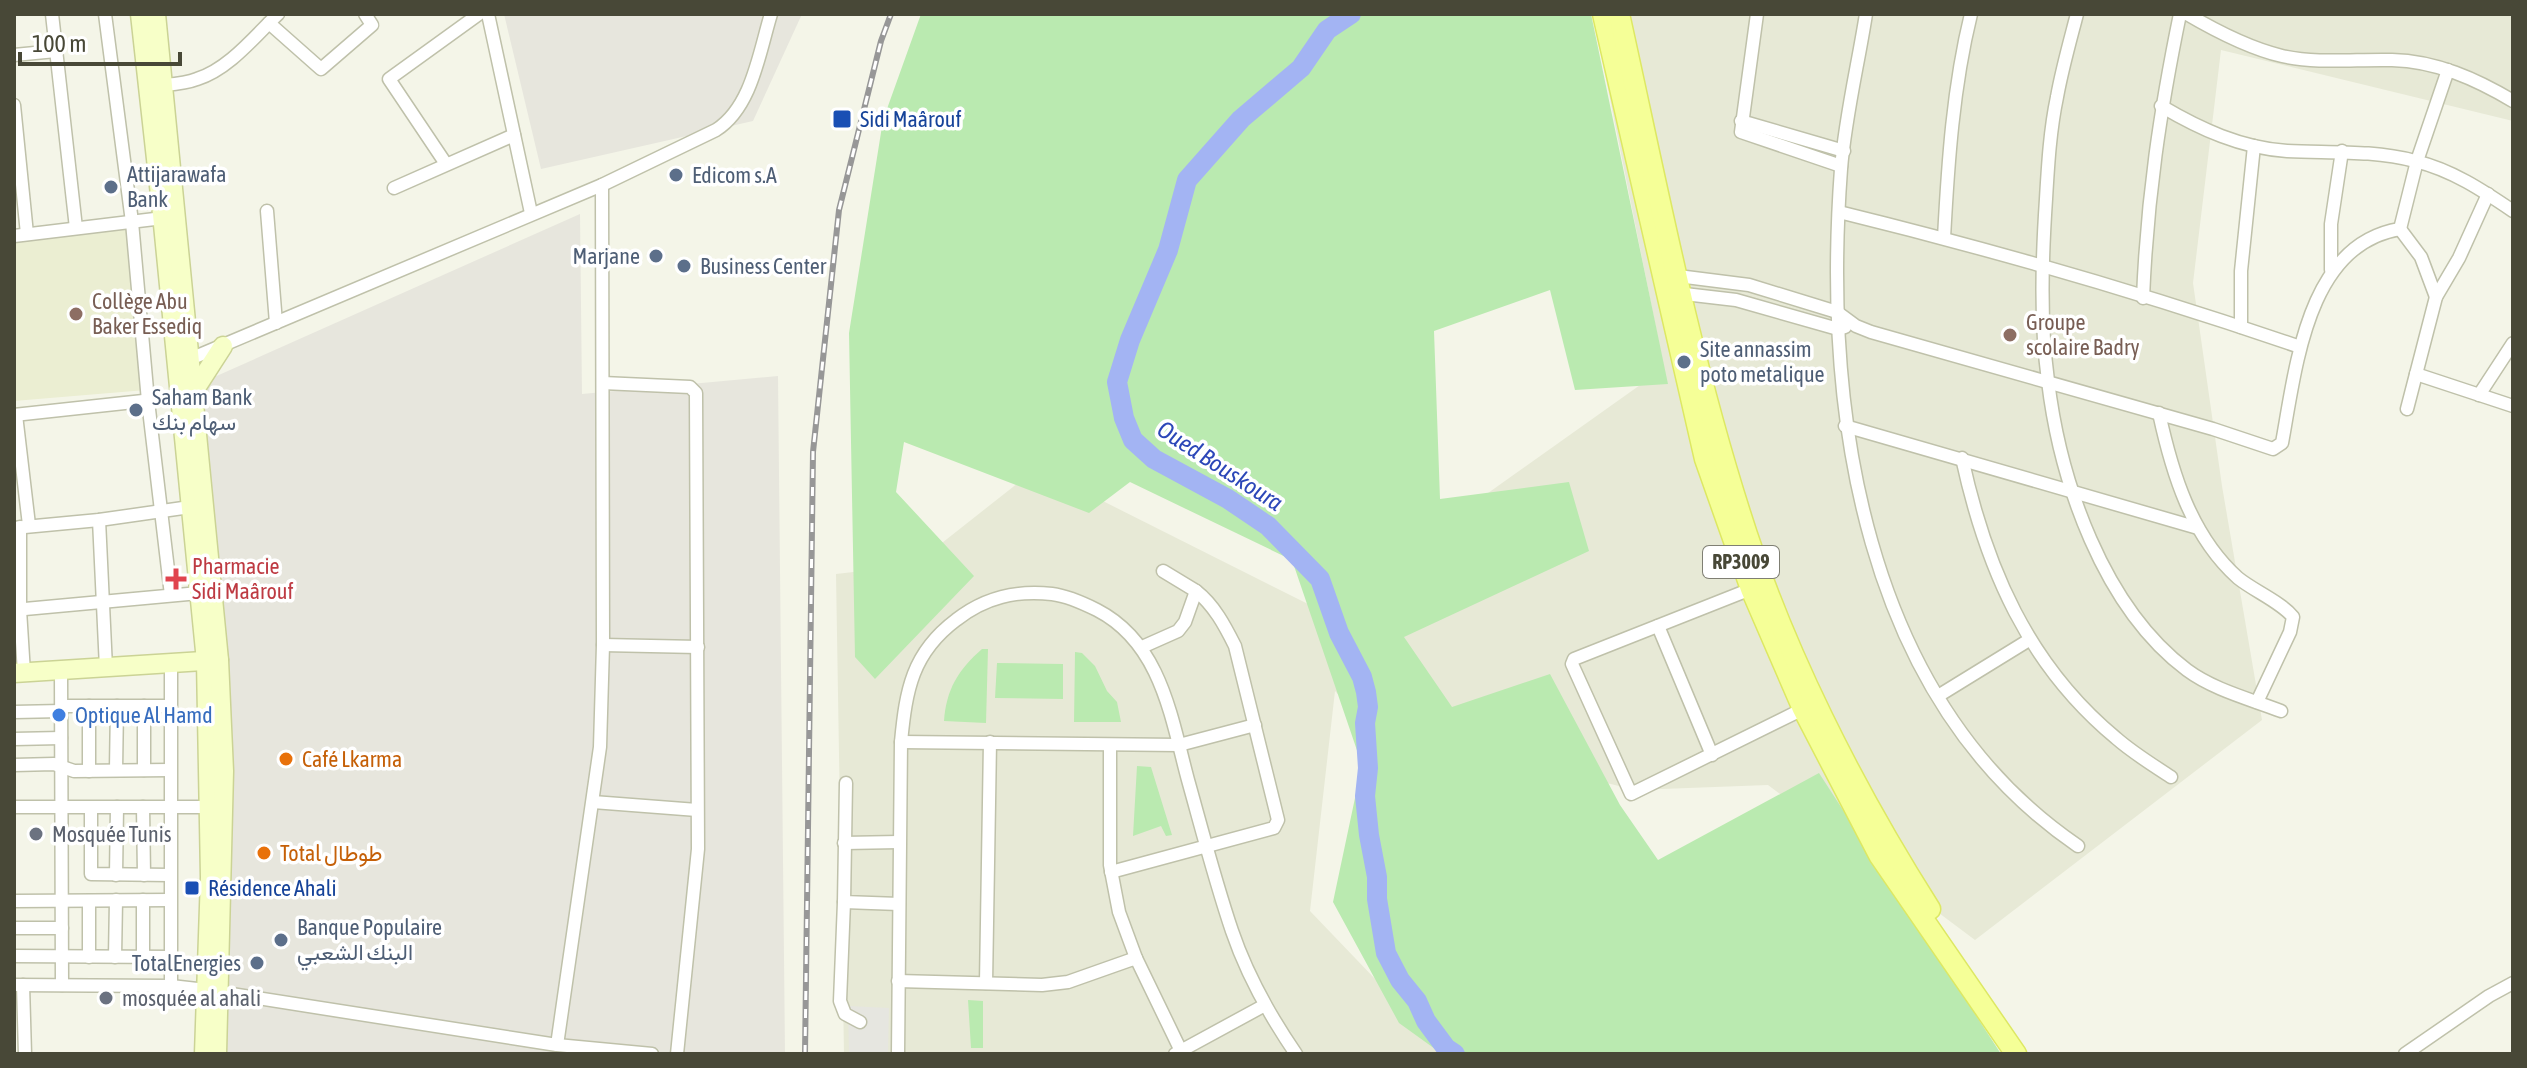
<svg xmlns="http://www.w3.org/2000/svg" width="2527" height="1068" viewBox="0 0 2527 1068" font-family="'Asap Condensed',Vazirmatn,sans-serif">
<rect width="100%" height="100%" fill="#f4f5e8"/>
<!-- residential -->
<path fill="#e7e9d6" d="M1593,14H2513V121L2221,50L2193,283L2222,486L2262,720L1975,940L1768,785L1635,790L1365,723L1335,691L1310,911L1447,1054H844L836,574L914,565L1037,468L1322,611L1664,368Z"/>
<!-- industrial -->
<g fill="#e7e6dd">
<path d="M504,14H802L753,121L541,169Z"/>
<path d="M580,214L582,394L778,376L785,1054H202L203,382Z"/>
</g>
<!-- education -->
<path fill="#ebeed2" d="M129,226L146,390L14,401V239Z"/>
<!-- green -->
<g fill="#baeab0">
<path d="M921,14H1591L1668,384L1575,390L1550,290L1434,331L1440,499L1569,482L1589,551L1404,637L1452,707L1550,674L1620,805L1658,860L1819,773L2001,1054H1442L1399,1023L1333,902L1362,765L1292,560L1130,482L1089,513L904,442L896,492L974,576L875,679L855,657L849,333L883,120Z"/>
<path d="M982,649H988L986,723L944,721C946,690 958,670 982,649Z"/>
<path d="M1075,652L1082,653L1095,666L1107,691L1117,702L1121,722H1074Z"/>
<path d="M997,663L1063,664V699L995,698Z"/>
<path d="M1137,766L1151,767L1172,835L1166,836L1161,826L1133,836Z"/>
<path d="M968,1000L983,1001V1048H971Z"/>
</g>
<!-- parking -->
<path fill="#e6e6e0" d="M848,1006L889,1008L888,1054H849Z"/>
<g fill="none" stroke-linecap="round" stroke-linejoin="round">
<!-- river -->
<path stroke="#a3b4f3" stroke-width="20" d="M1351,14L1327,30L1301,68L1241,119L1187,180L1168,250L1130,340L1117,382L1124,418L1133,440L1154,459L1228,499L1268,526L1320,579L1339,633L1362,677L1366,692L1368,707L1365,723L1368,768L1365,796L1369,835L1377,877V899L1386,953L1400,980L1417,1001L1426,1021L1446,1048L1455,1054"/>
<defs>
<g id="street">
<path d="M52,14L76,228"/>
<path d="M105,14L132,222L148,401L171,595"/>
<path d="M488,14L531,213"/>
<path d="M1757,14L1741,132L1841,166"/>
<path d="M1866,14C1858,65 1845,118 1841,169C1823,410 1862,699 2078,846"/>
<path d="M2077,14C2070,41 2062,69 2057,97C2050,130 2048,165 2046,199C2042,259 2040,321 2048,381C2060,481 2103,607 2187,670C2214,690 2250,699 2281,711"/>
<path d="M2187,14C2216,31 2248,48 2282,56C2318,64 2355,59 2392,60C2436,61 2476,79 2513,101"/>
<path d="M269,23L321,69L372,25L365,14"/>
<path d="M14,55L56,51"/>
<path d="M165,85C176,84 187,83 197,79C229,69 255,36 278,14"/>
<path d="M14,105L27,234"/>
<path d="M2161,106C2200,129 2241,148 2287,151C2331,153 2373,150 2415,161C2452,170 2482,190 2513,211"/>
<path d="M1741,121L1844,151"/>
<path d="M446,164L389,79L479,14"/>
<path d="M394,188L514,135"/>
<path d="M267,211L276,323"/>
<path d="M1839,212C1994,250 2149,295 2300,347"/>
<path d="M2400,229L2417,161L2448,70"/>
<path d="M2400,229L2421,257L2436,297"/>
<path d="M14,236L163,218"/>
<path d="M1944,238C1948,163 1953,87 1971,14"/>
<path d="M2331,270V224L2342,151"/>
<path d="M1670,275L1749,285L1837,312L1856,326L1871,332L2213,429L2273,449L2282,443C2296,367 2307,244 2400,229"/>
<path d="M1676,293L1736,300L1838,329L1845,327"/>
<path d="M2143,298C2147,199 2160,111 2180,14"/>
<path d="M2241,327V271L2254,146"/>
<path d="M183,362L602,185L716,130C752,107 759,53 771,14"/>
<path d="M2416,374L2513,406"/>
<path d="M603,383L690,387L696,393L698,849L677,1054"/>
<path d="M2479,395L2513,343"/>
<path d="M2407,409L2436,297L2459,258L2488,194"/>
<path d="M2159,413C2172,473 2191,536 2238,578C2254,591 2281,602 2293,617L2290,632L2257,702"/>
<path d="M14,415L180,397"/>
<path d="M16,415L29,525"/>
<path d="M1845,426L2198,528"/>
<path d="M1962,458C1986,568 2028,665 2116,738C2133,753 2153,765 2171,777"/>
<path d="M99,520L106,668"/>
<path d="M20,527V610L24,673"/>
<path d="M14,528L99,520L190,507"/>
<path d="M1163,571L1196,591"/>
<path d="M1751,589L1574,659L1572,664L1631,794L1803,709"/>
<path d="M14,610L199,593"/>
<path d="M1658,626L1712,755"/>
<path d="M603,645L698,647"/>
<path d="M61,671L62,985"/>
<path d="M1938,696L2029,640"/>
<path d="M62,706H170"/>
<path d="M14,712L62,711"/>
<path d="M14,739L61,738"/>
<path d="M901,742L1179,745L1255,725"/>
<path d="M1110,746V865L1119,912L1136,958"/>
<path d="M14,765L54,764L74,771L170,770"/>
<path d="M116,770L117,706"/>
<path d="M144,770V706"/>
<path d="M89,771V706"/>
<path d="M846,783L844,902L899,904"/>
<path d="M593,802L697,810"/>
<path d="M14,807H215"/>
<path d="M143,807L144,875"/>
<path d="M91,808V874L170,875"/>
<path d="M844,843L899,842"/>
<path d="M1111,872L1274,828L1278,820L1235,646C1225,626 1214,605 1196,591L1185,622L1178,631L1142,647"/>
<path d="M116,875L117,807"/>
<path d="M14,901L170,900"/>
<path d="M844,902L840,1001L845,1014L860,1022"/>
<path d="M14,928H62"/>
<path d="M14,956L171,957"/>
<path d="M89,957V901"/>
<path d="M115,957L116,900"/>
<path d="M143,957V900"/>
<path d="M898,981L1042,985L1068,982L1136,958L1181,1051"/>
<path d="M986,983L990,742"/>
<path d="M14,985L171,986L206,990L557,1045L652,1054"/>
<path d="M23,985L25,1054"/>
<path d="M171,986V663"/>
<path d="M557,1045L600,747L603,645L602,185"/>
<path d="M898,1054L901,742C906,690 912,653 956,620C985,597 1016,590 1052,594C1068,596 1083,603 1097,610C1161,643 1171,717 1188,780C1202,830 1215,881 1232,931C1247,975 1270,1016 1296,1054"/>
<path d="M1175,1054L1265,1005"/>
<path d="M2405,1054L2489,996L2513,983"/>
</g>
<g id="secondary">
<path d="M140,14L161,204L206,661L210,877L204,1054"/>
<path d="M156,14L219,660L224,771L217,1054"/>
<path d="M194,391L223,346"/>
<path d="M14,673L219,660"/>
</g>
<g id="primary">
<path d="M1603,14L1705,459L1751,589L1803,709L1879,855L2016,1054"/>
<path d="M1619,14C1656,181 1688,350 1740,513C1783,650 1853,788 1930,909"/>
</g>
</defs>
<!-- street casing -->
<use href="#street" stroke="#bfc1aa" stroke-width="15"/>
<!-- secondary casing -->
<use href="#secondary" stroke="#cbd395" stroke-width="21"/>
<!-- primary casing -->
<use href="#primary" stroke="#dde863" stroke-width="23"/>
<!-- street -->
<use href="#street" stroke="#fff" stroke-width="12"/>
<!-- secondary -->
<use href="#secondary" stroke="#f7ffc8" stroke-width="18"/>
<!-- primary -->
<use href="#primary" stroke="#f5ff97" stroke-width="20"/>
<defs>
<path id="rail" d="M805,1054L813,452L839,210L881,41L891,14"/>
</defs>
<!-- rail casing -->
<use href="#rail" stroke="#979797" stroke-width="6"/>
<!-- rail -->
<use href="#rail" stroke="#fff" stroke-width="3" stroke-dasharray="9" stroke-linecap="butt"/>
</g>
<!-- markers -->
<g fill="#1a4fb4" stroke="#fff" stroke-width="3">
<rect x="832" y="109" width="20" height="20" rx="4"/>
<rect x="184" y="880" width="16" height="16" rx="4"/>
</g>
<g fill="#5c6f8a" stroke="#fff" stroke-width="3">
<circle cx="676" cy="175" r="8"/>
<circle cx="111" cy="187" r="8"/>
<circle cx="656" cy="256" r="8"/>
<circle cx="684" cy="266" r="8"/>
<circle cx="1684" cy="362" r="8"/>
<circle cx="136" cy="410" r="8"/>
<circle cx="281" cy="940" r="8"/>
<circle cx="257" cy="963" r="8"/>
</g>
<g fill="#8d6e63" stroke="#fff" stroke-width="3">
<circle cx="76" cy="314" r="8"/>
<circle cx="2010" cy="335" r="8"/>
</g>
<path fill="#e0444e" stroke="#fff" stroke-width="3" d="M172 567h8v8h8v8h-8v8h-8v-8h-8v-8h8z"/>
<circle fill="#3f7fe0" stroke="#fff" stroke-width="3" cx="59" cy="715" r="8"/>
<g fill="#e8710a" stroke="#fff" stroke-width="3">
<circle cx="286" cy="759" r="8"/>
<circle cx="264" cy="853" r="8"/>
</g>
<g fill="#6b7280" stroke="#fff" stroke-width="3">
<circle cx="36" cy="834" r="8"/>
<circle cx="106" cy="998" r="8"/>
</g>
<g text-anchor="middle" stroke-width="7" stroke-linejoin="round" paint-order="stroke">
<!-- shield labels -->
<rect fill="#fff" stroke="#7f7f73" stroke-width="2" x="1703" y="546" width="76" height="32" rx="6"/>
<g font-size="20" font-weight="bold" fill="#484837">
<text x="1741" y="569">RP3009</text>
</g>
<!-- transit labels -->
<g font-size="22" fill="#164399" stroke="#fff" text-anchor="start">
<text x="860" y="127">Sidi Maârouf</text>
<text x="208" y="896">Résidence Ahali</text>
</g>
<!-- service labels -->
<g font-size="22" fill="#4e5e75" stroke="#fff" text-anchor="start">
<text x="127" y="182">Attijarawafa<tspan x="127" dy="25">Bank</tspan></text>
<text x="692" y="183">Edicom s.A</text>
<text x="640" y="264" text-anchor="end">Marjane</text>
<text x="700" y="274">Business Center</text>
<text x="1700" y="357">Site annassim<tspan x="1700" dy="25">poto metalique</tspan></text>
<text x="152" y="405">Saham Bank<tspan x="152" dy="25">سهام بنك</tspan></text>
<text x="297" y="935">Banque Populaire<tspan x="297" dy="25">البنك الشعبي</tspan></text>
<text x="241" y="971" text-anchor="end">TotalEnergies</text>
</g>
<!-- education labels -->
<g font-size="22" fill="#785e54" stroke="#fff" text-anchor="start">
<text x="92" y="309">Collège Abu<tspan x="92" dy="25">Baker Essediq</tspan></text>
<text x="2026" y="330">Groupe<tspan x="2026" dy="25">scolaire Badry</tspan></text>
</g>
<!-- health labels -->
<g font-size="22" fill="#be3a42" stroke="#fff" text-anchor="start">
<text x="192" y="574">Pharmacie<tspan x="192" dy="25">Sidi Maârouf</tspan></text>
</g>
<!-- shop labels -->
<g font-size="22" fill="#366cbe" stroke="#fff" text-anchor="start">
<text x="75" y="723">Optique Al Hamd</text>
</g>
<!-- food labels -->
<g font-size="22" fill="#c56008" stroke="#fff" text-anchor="start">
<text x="302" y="767">Café Lkarma</text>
<text x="280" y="861">Total طوطال</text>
</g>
<!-- worship labels -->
<g font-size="22" fill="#5b616d" stroke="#fff" text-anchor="start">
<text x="52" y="842">Mosquée Tunis</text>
<text x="122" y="1006">mosquée al ahali</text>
</g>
<!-- water labels -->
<g font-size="24" font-style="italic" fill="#2c47b8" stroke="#fff">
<text transform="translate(1220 466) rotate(33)" y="8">Oued Bouskoura</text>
</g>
</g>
<!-- border -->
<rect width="2527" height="1068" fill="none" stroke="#484837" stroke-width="32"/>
<!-- scale -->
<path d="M20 52v12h160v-12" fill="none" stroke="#484837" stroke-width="4"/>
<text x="32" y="52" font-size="24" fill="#484837" stroke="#ffffff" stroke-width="6" paint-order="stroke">100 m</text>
</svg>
